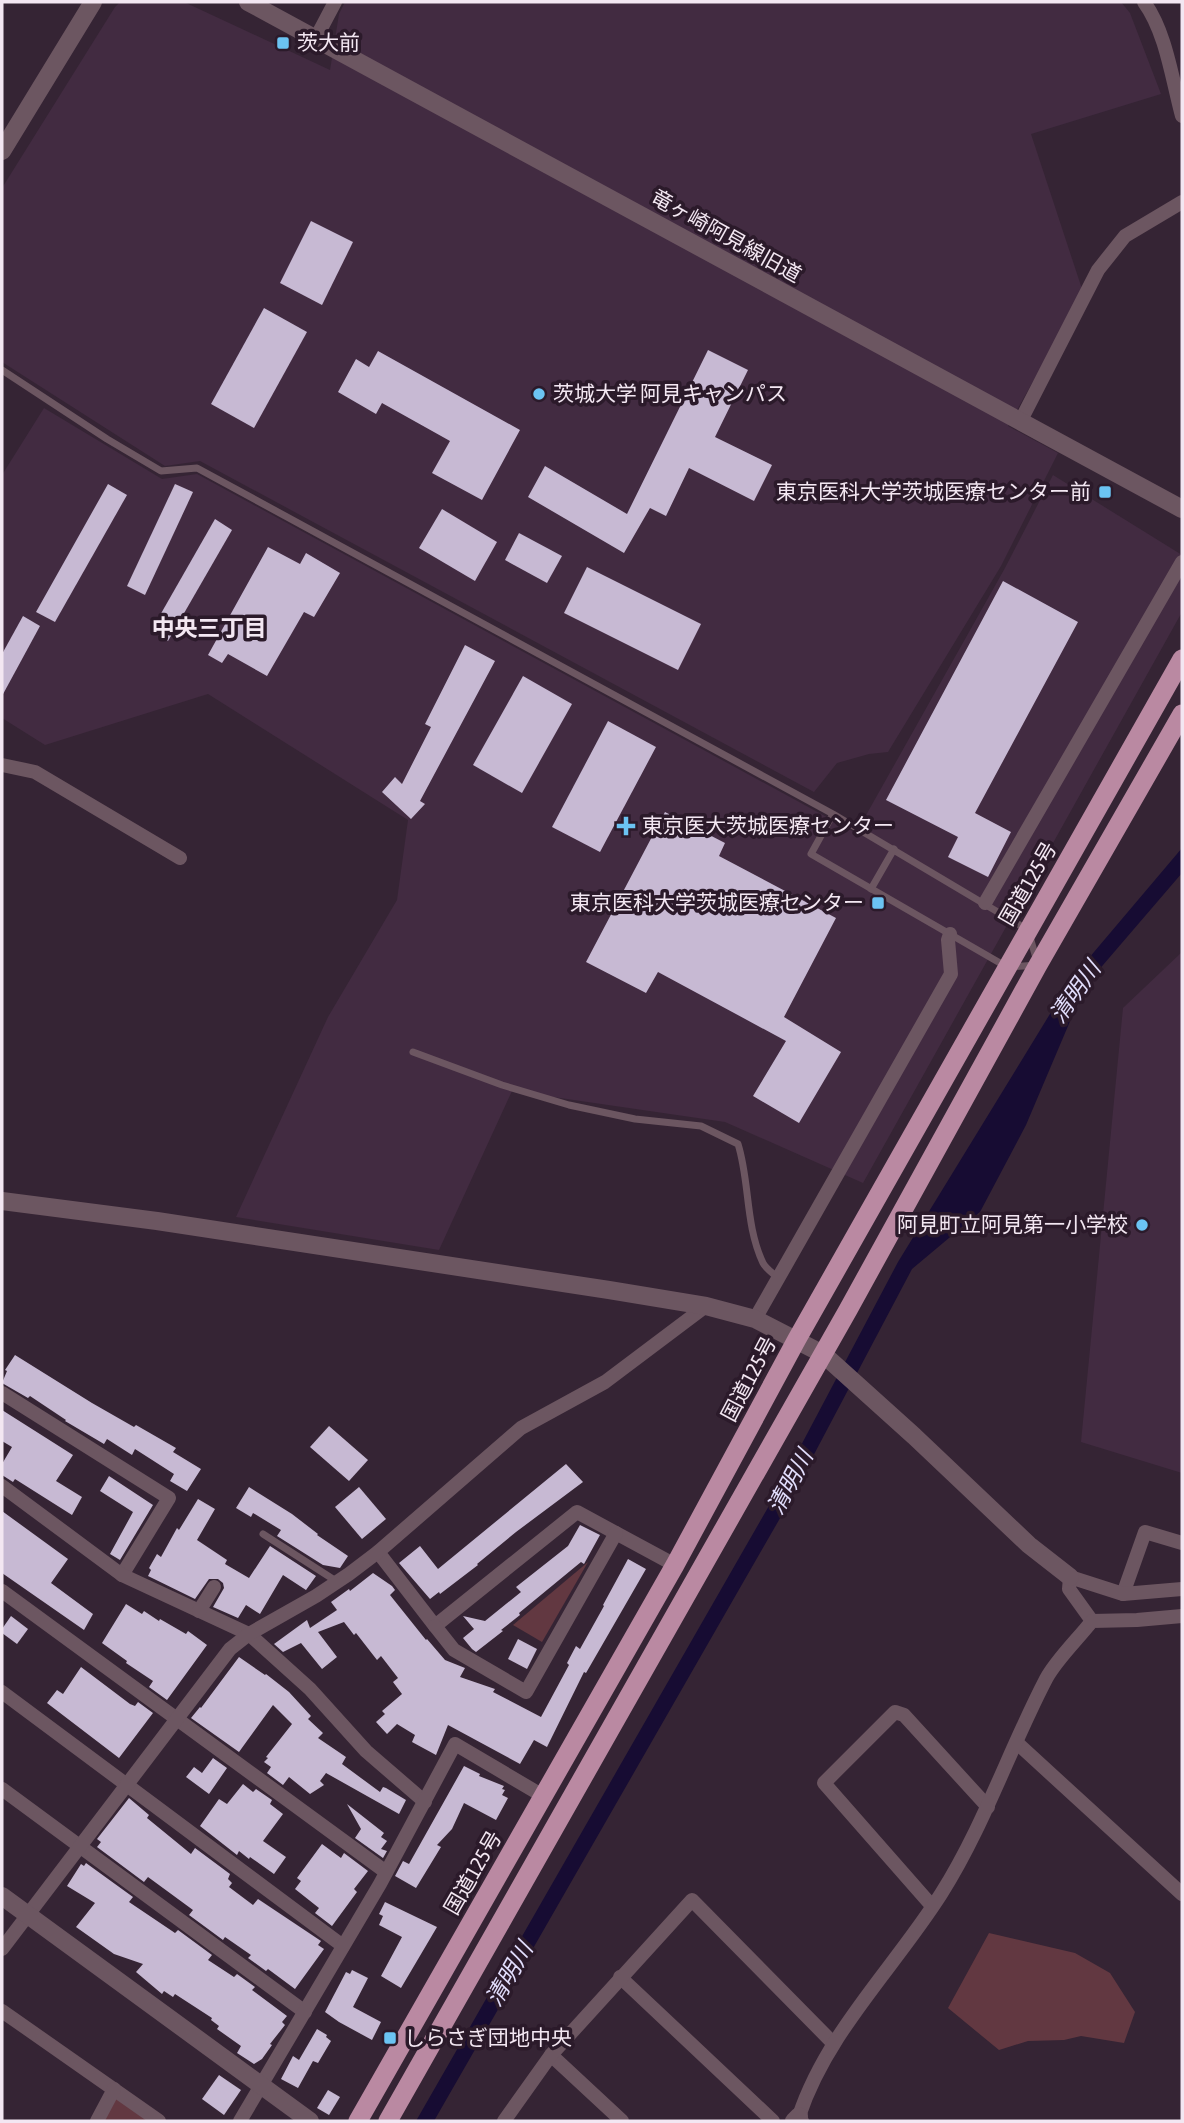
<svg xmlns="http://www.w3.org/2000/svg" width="1184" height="2123" viewBox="0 0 1184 2123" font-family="'Asap Condensed','Noto Sans JP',sans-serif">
<rect width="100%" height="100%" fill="#352434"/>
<!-- built -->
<g fill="#422b41">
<path d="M120,2H184L330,70L339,14L345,2H1121L1130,13L1161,94L1031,134L1083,292L1008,426L1058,453L1001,566L888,752L869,754L837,763L814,792L200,461L165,466L2,362V188L115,7Z"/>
<path d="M44,408L162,479L197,474L856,833L1005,568L1053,475L1182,555V612L863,1183L725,1122L512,1091L439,1250L236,1217L328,1017L397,900L408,820L208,694L45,745L2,718V475Z"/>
<path d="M1182,952V1473L1081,1442L1123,1008Z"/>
</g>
<!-- green -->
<g fill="#623841">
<path d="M588,1562L542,1642L513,1625Z"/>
<path d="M989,1933L1075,1953L1110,1973L1135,2012L1124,2043L1081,2036L1064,2040L1028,2041L999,2050L948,2008Z"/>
<path d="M114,2089L159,2121H97Z"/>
</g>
<!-- water -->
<path fill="#170c33" d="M1182,848V873L1085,986L1026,1125L980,1212L912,1269L783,1513L434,2121H416L770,1504L898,1262L1072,978Z"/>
<!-- building -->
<g fill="#c7b9d3">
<path d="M311,221L353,242L322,305L280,283Z"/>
<path d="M264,308L307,332L254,428L211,404Z"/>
<path d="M708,350L748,370L715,437L772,465L754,501L689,468L666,516L650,508L624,553L528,497L545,466L627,514Z"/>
<path d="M378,351L520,430L482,500L432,473L450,441L382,403L376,414L338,392L356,359L369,367Z"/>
<path d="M108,484L127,495L55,622L36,612Z"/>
<path d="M175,484L193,492L145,595L127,586Z"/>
<path d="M442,509L497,542L475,581L419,548Z"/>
<path d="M215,519L232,530L168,641L151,631Z"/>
<path d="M519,533L562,556L547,583L505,560Z"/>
<path d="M268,547L300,564L306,553L340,573L314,617L304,612L267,676L228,654L222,663L208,655Z"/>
<path d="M587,567L701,624L678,670L564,613Z"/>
<path d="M1003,581L1078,622L975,813L1011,832L988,877L948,857L958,837L886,800Z"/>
<path d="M23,616L40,626L2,696V654Z"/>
<path d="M465,645L495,661L420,801L425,804L411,819L382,792L395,777L402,784L431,727L425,724Z"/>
<path d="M523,676L572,704L522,793L473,765Z"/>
<path d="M608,721L656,747L600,852L552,827Z"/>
<path d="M665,812L725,843L719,856L836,918L784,1017L841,1052L799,1123L753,1096L786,1041L658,972L646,993L586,962Z"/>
<path d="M15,1355L92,1403L134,1427L136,1425L176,1448L173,1452L201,1469L187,1491L170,1481L174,1474L135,1449L132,1455L107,1439L104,1444L65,1421L66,1420L30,1396L28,1398L2,1383L7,1371L5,1370Z"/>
<path d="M2,1410L73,1455L56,1481L82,1497L72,1515L15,1479L13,1482L2,1475V1464L12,1447L2,1441Z"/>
<path d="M329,1426L368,1460L349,1481L310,1447Z"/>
<path d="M566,1464L583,1482L516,1532L477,1564L478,1565L440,1594L439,1592L430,1599L399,1563L420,1546L438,1569Z"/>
<path d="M109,1476L153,1505L120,1560L110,1554L133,1512L100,1491Z"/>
<path d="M249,1487L292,1514L318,1534L317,1535L348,1556L340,1568L323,1565L277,1536L281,1530L253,1513L251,1517L236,1508Z"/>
<path d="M359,1487L386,1519L362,1539L335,1507Z"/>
<path d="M198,1499L215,1509L197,1540L227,1560L225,1564L249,1578L270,1546L316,1576L306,1590L283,1575L260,1614L246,1605L238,1618L213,1607L224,1588L223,1583L218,1579H209L195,1599L148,1576L151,1570L149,1568L157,1554L161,1557L177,1528L179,1530Z"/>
<path d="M2,1511L68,1559L51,1583L93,1614L84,1630L2,1573Z"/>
<path d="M580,1525L600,1535L584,1564L581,1562L519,1613L520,1615L501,1630L503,1631L476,1652L472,1649L463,1638L474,1629L463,1616L485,1621L521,1592L516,1587L568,1546Z"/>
<path d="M628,1559L646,1569L586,1673L584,1672L547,1747L534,1740L520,1764L448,1725L436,1755L412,1742L415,1735L397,1724L387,1734L376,1722L385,1714L382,1711L402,1694L393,1682L398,1678L381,1656L377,1660L356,1633L354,1635L344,1622L318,1632L337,1657L322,1669L301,1643L283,1652L274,1644L307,1620L310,1628L337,1610L331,1602L349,1589L350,1591L373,1573L392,1586L395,1590L390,1595L426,1640L427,1639L445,1660L465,1668L460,1677L495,1689L493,1692L541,1717L569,1665L567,1663L576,1646L580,1649L604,1606L603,1605Z"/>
<path d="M126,1604L142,1614L144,1611L159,1621L160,1619L186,1634L188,1631L207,1645L167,1700L149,1687L153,1681L126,1663L127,1661L102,1643Z"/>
<path d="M11,1616L28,1629L17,1644L2,1633V1629Z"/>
<path d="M518,1639L537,1649L527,1669L508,1659Z"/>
<path d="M239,1657L265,1675L266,1674L289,1692L311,1716L308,1719L323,1733L318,1738L346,1757L342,1764L380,1792L383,1787L386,1788L406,1800L399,1814L326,1773L320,1781L324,1785L310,1794L289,1777L283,1785L267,1773L271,1767L264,1762L268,1758L266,1757L292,1724L273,1705L239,1752L191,1718L200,1707L201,1708Z"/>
<path d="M81,1667L130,1704L135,1706L138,1702L153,1713L119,1758L47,1703L57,1690L63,1694Z"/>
<path d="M213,1758L227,1768L209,1794L186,1777L194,1767L202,1773Z"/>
<path d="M464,1766L480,1774L479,1776L504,1786L502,1789L505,1790L502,1795L508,1798L496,1820L464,1803L452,1829L437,1845L441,1847L416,1888L395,1876L403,1861L409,1864Z"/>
<path d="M243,1784L253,1792L256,1789L272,1800L270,1804L283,1814L263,1841L286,1857L274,1874L250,1857L249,1859L239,1851L237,1855L200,1826L219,1799L227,1804Z"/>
<path d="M129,1798L149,1815L147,1818L191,1854L195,1848L230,1874L228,1879L232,1883L229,1887L253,1905L258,1899L321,1941L318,1945L324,1949L295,1989L268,1969L266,1971L248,1958L251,1955L225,1937L223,1940L189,1915L193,1910L148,1877L144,1882L97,1847L101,1842L97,1839Z"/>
<path d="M347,1804L384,1833L381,1837L387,1841L381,1849L387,1851L383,1858L355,1838L361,1829Z"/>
<path d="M322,1844L341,1858L344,1853L368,1871L354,1889L357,1892L332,1926L315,1913L319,1908L295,1889L301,1881L297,1878Z"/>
<path d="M86,1863L133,1897L129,1902L175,1933L178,1930L212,1955L208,1960L234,1977L237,1974L255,1987L252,1990L287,2016L282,2022L285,2025L270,2044L272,2045L262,2059L254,2064L237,2053L241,2046L217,2029L219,2026L211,2020L212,2018L175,1994L173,1997L164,1991L162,1994L136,1972L143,1964L114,1954L76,1927L95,1903L67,1886L81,1864L84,1866Z"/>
<path d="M385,1902L437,1927L401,1988L381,1976L402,1937L379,1925L383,1916L379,1914Z"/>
<path d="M352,1970L368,1978L353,2007L381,2022L372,2040L339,2022L325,2012L346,1972L350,1974Z"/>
<path d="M317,2029L327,2035L326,2037L331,2041L318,2063L313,2061L298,2088L281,2079L293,2056L299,2060Z"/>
<path d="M219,2075L241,2090L224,2115L202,2099Z"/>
<path d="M328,2090L340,2097L329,2115L317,2108Z"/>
</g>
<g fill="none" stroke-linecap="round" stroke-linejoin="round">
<!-- service -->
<g stroke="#6c5661" stroke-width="7">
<path d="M2,370L107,439L161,471L197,468L833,814L1028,930L1038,965L1007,967L811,854L833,814"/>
<path d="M871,889L894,849"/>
<path d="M413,1052L502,1085L569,1105L635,1119L701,1126L738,1144C750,1182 745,1225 763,1263C766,1269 773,1273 778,1278"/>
<path d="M263,1534L336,1581"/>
</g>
<!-- minor -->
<g stroke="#6c5661" stroke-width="14">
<path d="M1144,2C1166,32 1172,79 1182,116"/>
<path d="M316,38L335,2"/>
<path d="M1020,422L1098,270L1125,236L1182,202"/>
<path d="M2,765L35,772L180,858"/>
<path d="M985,903L1182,562"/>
<path d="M755,1319L951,974L948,940L950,934"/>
<path d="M2,1393L169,1498L122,1575"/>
<path d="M2,1486L122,1575L249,1634L310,1689L366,1751L425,1802"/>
<path d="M378,1552L435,1626L577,1512L675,1565"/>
<path d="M2,1591L386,1872"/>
<path d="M1123,1594L1145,1532L1182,1543"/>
<path d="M199,1611L214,1587"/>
<path d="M1092,1621L1069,1589L1070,1577L1123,1594L1182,1589"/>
<path d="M435,1626L454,1650L526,1692L616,1533"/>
<path d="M2,1692L343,1946"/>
<path d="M1017,1743L1182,1894"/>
<path d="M2,1789L305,2012"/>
<path d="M932,1906L824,1783L895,1712L904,1715L988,1807"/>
<path d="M2,1949L230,1649L249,1634L316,1596L349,1574L378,1552L521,1428L605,1382L706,1306"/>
<path d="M620,1977L773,2121"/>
<path d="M2,2011L159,2121"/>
<path d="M551,2055L622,2121"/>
<path d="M97,2121L114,2089"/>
<path d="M240,2121L380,1884L455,1744L543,1796"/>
<path d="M504,2121L551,2055L692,1900L833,2043"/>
<path d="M802,2121L799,2116C827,2032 894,1968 941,1894C984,1826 1009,1750 1046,1679C1056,1660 1078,1639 1092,1621L1137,1620L1182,1616"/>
</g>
<!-- tertiary -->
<g stroke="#6c5661" stroke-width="18">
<path d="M248,2L1182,509"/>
<path d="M2,151L93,2"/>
<path d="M2,1201L157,1221L609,1290L706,1306L755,1319L823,1354L914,1436L1029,1545L1070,1577"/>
<path d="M2,1896L310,2121"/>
<path d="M794,2121L799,2116"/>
</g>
<!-- trunk -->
<g stroke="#ba89a2" stroke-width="19">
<path d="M358,2121L675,1565L797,1339L1182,659"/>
<path d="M388,2121L848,1310L1038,965L1182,714"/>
</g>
</g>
<!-- markers -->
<g fill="#6bc3f2" stroke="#2b1a2a" stroke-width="2.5">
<rect x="276" y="36" width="14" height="14" rx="3.5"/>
<circle cx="539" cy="394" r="7"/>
<rect x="1098" y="485" width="14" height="14" rx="3.5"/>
<path d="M622.5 815.5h7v7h7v7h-7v7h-7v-7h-7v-7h7z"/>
<rect x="871" y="896" width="14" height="14" rx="3.5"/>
<circle cx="1142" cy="1225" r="7"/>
<rect x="383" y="2031" width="14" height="14" rx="3.5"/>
</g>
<g text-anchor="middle" stroke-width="7" stroke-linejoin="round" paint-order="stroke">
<!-- poi labels -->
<g font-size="21" fill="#f3e7f2" stroke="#2b1a2a" text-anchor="start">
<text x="297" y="50">茨大前</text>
<text x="553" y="401">茨城大学 阿見キャンパス</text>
<text x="1091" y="499" text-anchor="end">東京医科大学茨城医療センター前</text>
<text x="642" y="833">東京医大茨城医療センター</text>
<text x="864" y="910" text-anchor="end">東京医科大学茨城医療センター</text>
<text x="1128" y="1232" text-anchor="end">阿見町立阿見第一小学校</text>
<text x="404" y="2045">しらさぎ団地中央</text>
</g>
<!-- street labels -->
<g font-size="21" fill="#f3e7f2" stroke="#2b1a2a">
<text transform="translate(726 236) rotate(29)" y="7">竜ヶ崎阿見線旧道</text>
<text transform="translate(1028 884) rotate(-60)" y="7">国道125号</text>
<text transform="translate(749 1379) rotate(-62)" y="7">国道125号</text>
<text transform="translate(473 1873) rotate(-60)" y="7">国道125号</text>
</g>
<!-- neighbourhood labels -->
<g font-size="23" font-weight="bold" fill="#f3e7f2" stroke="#2b1a2a">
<text x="209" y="636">中央三丁目</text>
</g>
<!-- water labels -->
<g font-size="23" font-style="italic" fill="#e2defd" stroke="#2b1a2a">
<text transform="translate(1075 992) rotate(-55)" y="8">清明川</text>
<text transform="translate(790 1482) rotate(-62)" y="8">清明川</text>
<text transform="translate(509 1974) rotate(-60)" y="8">清明川</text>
</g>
</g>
<!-- border -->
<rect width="1184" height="2123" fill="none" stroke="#f3e7f2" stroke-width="7"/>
</svg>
